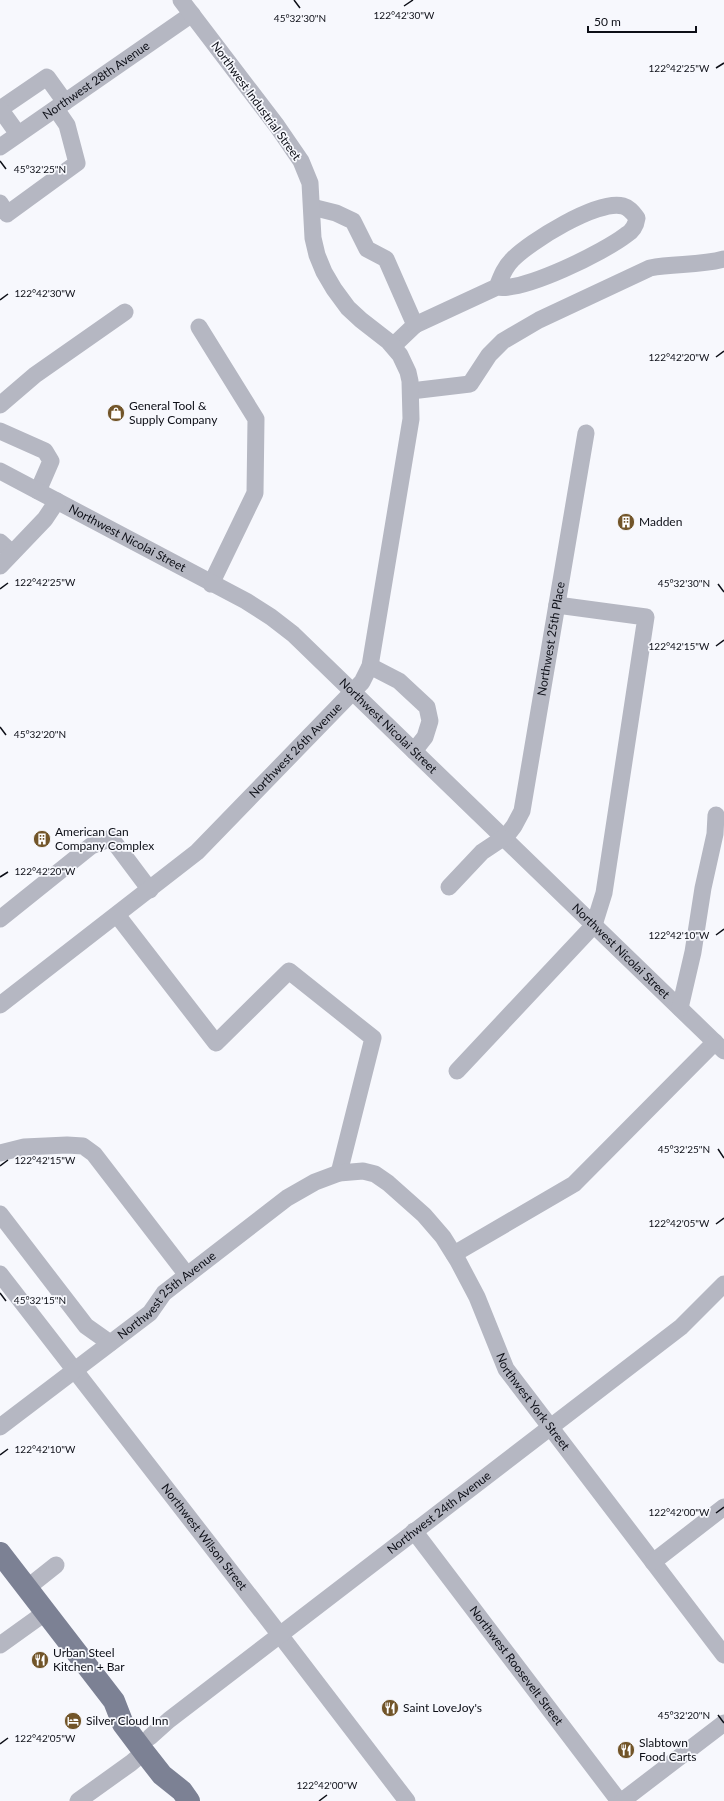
<svg xmlns="http://www.w3.org/2000/svg" width="724" height="1801" viewBox="0 0 724 1801" font-family="Lato,sans-serif">
<rect width="100%" height="100%" fill="#f7f8fd"/>
<g fill="none" stroke-linecap="round" stroke-linejoin="round">
<!-- minor -->
<g stroke="#b5b7c2" stroke-width="17">
<path d="M0,109L47,77L65,102"/>
<path d="M0,109L18,134"/>
<path id="s1" d="M0,147L192,14"/>
<path d="M0,203L7,214L77,163L67,125L56,109"/>
<path d="M312,207L336,213L353,221L367,249L386,259L415,325L393,346"/>
<path d="M415,325L497,287C501,277 504,268 512,260C529,242 598,199 623,206C630,208 633,213 637,218C636,225 633,231 626,235C604,252 524,292 497,287"/>
<path d="M199,327L256,419L255,493L211,584"/>
<path d="M411,391L470,384L489,355L503,341L539,320L650,268C674,263 700,266 724,259"/>
<path d="M0,405L35,375L125,312"/>
<path d="M0,431L45,451L51,461L38,491"/>
<path id="s2" d="M0,471L246,601L271,617L293,634L724,1051"/>
<path d="M0,542L12,553"/>
<path d="M0,566L45,519L57,501"/>
<path d="M370,666L399,681L427,707L430,721L425,737L414,751"/>
<path id="s3" d="M504,839L514,826L522,811L586,433"/>
<path d="M449,887L482,852L503,838"/>
<path d="M117,915L216,1043L289,971L373,1038L339,1173"/>
<path d="M0,919L91,846L111,838L150,890"/>
<path id="s4" d="M0,1005L197,852L362,682L370,666L411,419L410,381L408,372L400,355L388,341L361,320L348,308L334,289L324,272L317,255L313,238L310,183L301,161L277,126L181,0"/>
<path d="M680,1008L693,952L703,888L715,834L716,815"/>
<path d="M457,1071L594,925L604,893L646,617L557,605"/>
<path d="M0,1153L24,1147L67,1145L83,1146L94,1154L187,1275"/>
<path d="M0,1214L86,1326L110,1343"/>
<path d="M454,1254L574,1184L715,1042"/>
<path id="s5" d="M0,1274L280,1635L407,1801"/>
<path id="s6" d="M0,1427L150,1313L164,1293L287,1198L315,1182L339,1173L363,1171L375,1174L388,1183L424,1215L443,1237L458,1261L477,1297L506,1369L724,1655"/>
<path id="s7" d="M414,1531L619,1801"/>
<path d="M653,1562L724,1507"/>
<path d="M27,1588L56,1565"/>
<path d="M0,1645L46,1612"/>
<path id="s8" d="M150,1737L169,1720L681,1327L724,1284"/>
<path d="M78,1801L131,1763L144,1752"/>
<path d="M622,1801L724,1723"/>
</g>
<!-- major -->
<path stroke="#7c8194" stroke-width="22" d="M0,1553L114,1701L123,1724L144,1752L162,1775L182,1791L189,1801"/>
</g>
<!-- ticks -->
<path fill="none" stroke="#0d0f17" stroke-width="1.5" d="M294,0L300,8M404,6L413,0M716,68L724,63M0,161L6,169M0,300L8,294M716,357L724,351M718,584L724,592M0,589L8,583M716,646L724,640M0,727L6,735M0,877L8,872M716,935L724,929M718,1149L724,1158M0,1166L8,1160M716,1224L724,1218M0,1293L6,1301M0,1455L8,1449M716,1513L724,1507M718,1715L724,1723M0,1744L8,1738M319,1801L327,1795"/>
<!-- icons -->
<defs>
<symbol id="shop-disc" viewBox="-11 -11 22 22"><circle r="9.5" fill="#725529" stroke="#f7f8fd"/><path d="M-5-2.5h2.3a2.7 3.5 0 0 1 5.4 0H5L5.5 6h-11ZM-1.5-2.5h3a1.5 2.3 0 0 0-3 0Z" fill="#fff"/></symbol>
<symbol id="building-disc" viewBox="-11 -11 22 22"><circle r="9.5" fill="#725529" stroke="#f7f8fd"/><path d="M-4-6H4V6H1V3H-1V6H-4ZM-2.5-4.3h1.7v1.8h-1.7ZM.8-4.3h1.7v1.8H.8ZM-2.5-1h1.7V.8h-1.7ZM.8-1h1.7V.8H.8Z" fill="#fff"/></symbol>
<symbol id="restaurant-disc" viewBox="-11 -11 22 22"><circle r="9.5" fill="#725529" stroke="#f7f8fd"/><path d="M-5-6h1v4h1v-4h1v4h1v-4h1v5L-1.5 .5V6h-2V.5L-5-1ZM5-6V6H3V1.5H1.5Q1.5-4 5-6Z" fill="#fff"/></symbol>
<symbol id="hotel-disc" viewBox="-11 -11 22 22"><circle r="9.5" fill="#725529" stroke="#f7f8fd"/><path d="M-6-4.5h1.5V1H6V5H4.5V3h-9V5H-6ZM-4 0a1.8 1.8 0 1 1 3.6 0ZM.5 0V-2.5h3Q6-2.5 6 0Z" fill="#fff"/></symbol>
</defs>
<g fill-rule="evenodd">
<use href="#shop-disc" x="106" y="403" width="20" height="20"/>
<use href="#building-disc" x="616" y="512" width="20" height="20"/>
<use href="#building-disc" x="32" y="829" width="20" height="20"/>
<use href="#restaurant-disc" x="30" y="1650" width="20" height="20"/>
<use href="#restaurant-disc" x="380" y="1698" width="20" height="20"/>
<use href="#hotel-disc" x="63" y="1711" width="20" height="20"/>
<use href="#restaurant-disc" x="616" y="1740" width="20" height="20"/>
</g>
<g text-anchor="middle" stroke-width="3.5" stroke-linejoin="round" paint-order="stroke">
<!-- street labels -->
<g font-size="12" fill="#0d0f17" stroke="#f7f8fd">
<text dy="4" stroke="none"><textPath href="#s1" startOffset="117">Northwest 28th Avenue</textPath></text>
<text transform="translate(256 101) rotate(54)" y="4">Northwest Industrial Street</text>
<text dy="4" stroke="none"><textPath href="#s2" startOffset="144">Northwest Nicolai Street</textPath></text>
<text dy="4" stroke="none"><textPath href="#s3" startOffset="208">Northwest 25th Place</textPath></text>
<text dy="4" stroke="none"><textPath href="#s2" startOffset="468">Northwest Nicolai Street</textPath></text>
<text dy="4" stroke="none"><textPath href="#s4" startOffset="391">Northwest 26th Avenue</textPath></text>
<text dy="4" stroke="none"><textPath href="#s2" startOffset="792">Northwest Nicolai Street</textPath></text>
<text dy="4" stroke="none"><textPath href="#s6" startOffset="213">Northwest 25th Avenue</textPath></text>
<text dy="4" stroke="none"><textPath href="#s6" startOffset="744">Northwest York Street</textPath></text>
<text dy="4" stroke="none"><textPath href="#s8" startOffset="366">Northwest 24th Avenue</textPath></text>
<text dy="4" stroke="none"><textPath href="#s5" startOffset="333">Northwest Wilson Street</textPath></text>
<text dy="4" stroke="none"><textPath href="#s7" startOffset="169">Northwest Roosevelt Street</textPath></text>
</g>
<!-- poi labels -->
<g font-size="12" fill="#0d0f17" stroke="#f7f8fd" text-anchor="start">
<text x="129" y="410">General Tool &amp;<tspan x="129" dy="14">Supply Company</tspan></text>
<text x="639" y="526">Madden</text>
<text x="55" y="836">American Can<tspan x="55" dy="14">Company Complex</tspan></text>
<text x="53" y="1657">Urban Steel<tspan x="53" dy="14">Kitchen + Bar</tspan></text>
<text x="403" y="1712">Saint LoveJoy's</text>
<text x="86" y="1725">Silver Cloud Inn</text>
<text x="639" y="1747">Slabtown<tspan x="639" dy="14">Food Carts</tspan></text>
</g>
</g>
<g font-size="10" text-anchor="middle" fill="#0d0f17" stroke="#f7f8fd" stroke-width="3.5" stroke-linejoin="round" paint-order="stroke">
<text x="404" y="19">122°42'30"W</text>
<text x="300" y="22">45°32'30"N</text>
<text x="679" y="72">122°42'25"W</text>
<text x="40" y="173">45°32'25"N</text>
<text x="45" y="297">122°42'30"W</text>
<text x="679" y="361">122°42'20"W</text>
<text x="45" y="586">122°42'25"W</text>
<text x="684" y="587">45°32'30"N</text>
<text x="679" y="650">122°42'15"W</text>
<text x="40" y="738">45°32'20"N</text>
<text x="45" y="875">122°42'20"W</text>
<text x="679" y="939">122°42'10"W</text>
<text x="684" y="1153">45°32'25"N</text>
<text x="45" y="1164">122°42'15"W</text>
<text x="679" y="1227">122°42'05"W</text>
<text x="40" y="1304">45°32'15"N</text>
<text x="45" y="1453">122°42'10"W</text>
<text x="679" y="1516">122°42'00"W</text>
<text x="684" y="1719">45°32'20"N</text>
<text x="45" y="1742">122°42'05"W</text>
<text x="327" y="1789">122°42'00"W</text>
</g>
<!-- scale -->
<path d="M588 26v6h108v-6" fill="none" stroke="#0d0f17" stroke-width="2"/>
<text x="594" y="26" font-size="12" fill="#0d0f17" stroke="#f7f8fd" stroke-width="3" paint-order="stroke">50 m</text>
</svg>
